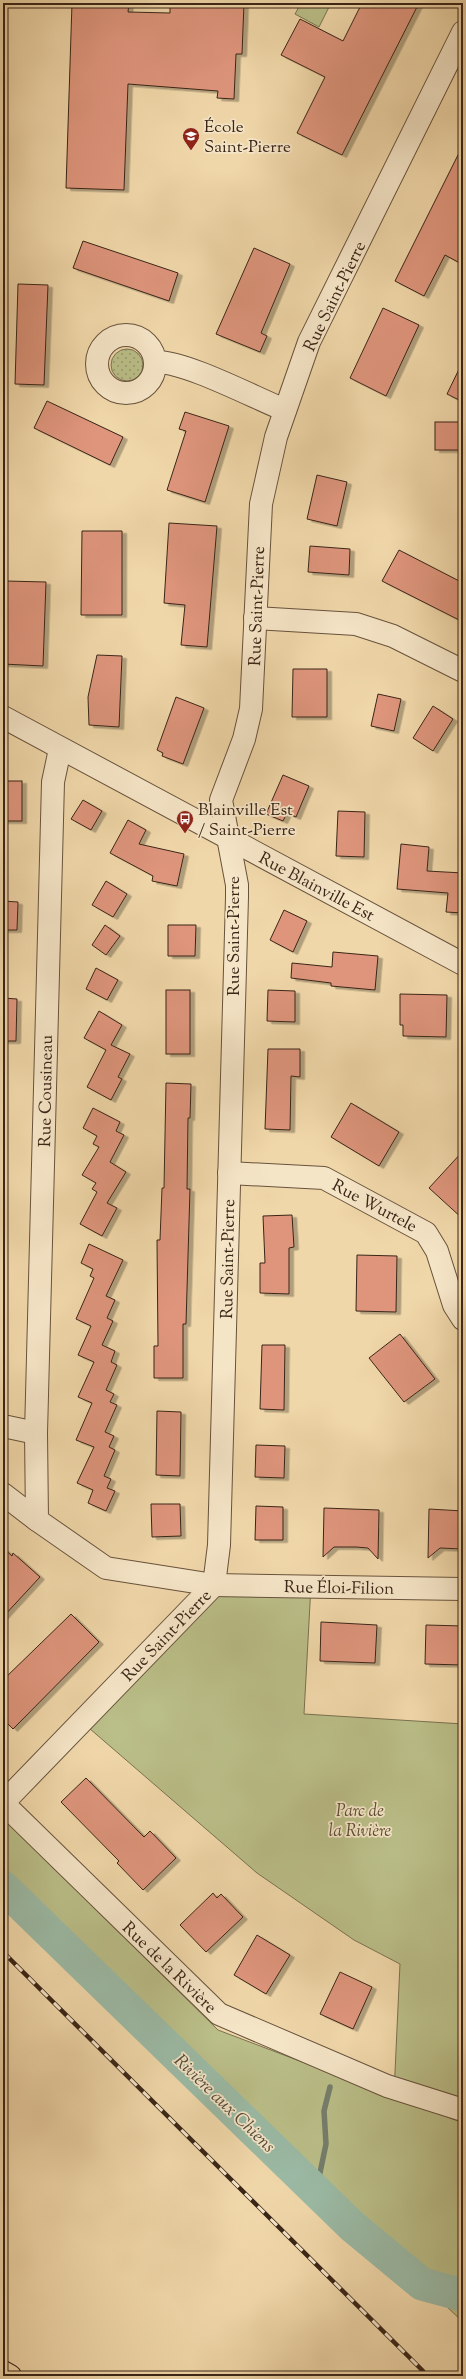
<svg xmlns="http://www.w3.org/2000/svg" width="466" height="2379" viewBox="0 0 466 2379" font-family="'Sorts Mill Goudy',serif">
<defs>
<pattern id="grass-dots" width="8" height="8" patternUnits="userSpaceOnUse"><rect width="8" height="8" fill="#babe88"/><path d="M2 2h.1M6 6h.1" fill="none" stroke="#989a6e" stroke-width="1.8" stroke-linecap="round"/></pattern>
<filter id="shadow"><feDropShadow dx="4.5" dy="2.5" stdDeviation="0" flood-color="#0004"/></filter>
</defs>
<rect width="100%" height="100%" fill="#f0d7a9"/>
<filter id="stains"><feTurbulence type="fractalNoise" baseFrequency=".005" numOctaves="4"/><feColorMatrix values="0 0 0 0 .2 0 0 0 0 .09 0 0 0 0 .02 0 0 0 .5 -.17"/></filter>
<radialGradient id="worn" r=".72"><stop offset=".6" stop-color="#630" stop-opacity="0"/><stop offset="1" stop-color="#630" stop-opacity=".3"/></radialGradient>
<!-- grass -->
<circle fill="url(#grass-dots)" stroke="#7a7250" cx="127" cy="365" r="16"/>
<!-- green -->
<g fill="#babe88" stroke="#7a7250">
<path d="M301,3H331L319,27L295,14Z"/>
<path d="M214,1585H311L304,1714L463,1724V2115L394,2094L400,1964L354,1940L257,1873L82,1722Z"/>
<path d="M3,1818L218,2030L463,2123V2322L3,1886Z"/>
</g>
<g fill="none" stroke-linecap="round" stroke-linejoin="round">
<!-- stream -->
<path stroke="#747e6c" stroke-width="5.5" d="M316,2192L326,2144L324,2111L330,2087"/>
<!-- river -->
<path stroke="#9bbaa5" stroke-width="33" d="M3,1887L352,2226L422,2284L463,2295"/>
</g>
<!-- building -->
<g fill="#de957c" stroke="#3a2517" filter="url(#shadow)">
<path d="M72,3H129L128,12L170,13V3H244L242,54H236L234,99L217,98L218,91L128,84L124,190L66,188Z"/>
<path d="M362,3H419L342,155L297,133L325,77L281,55L300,19L343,41Z"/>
<path d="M463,145V252L458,262L445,255L424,296L395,281Z"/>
<path d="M83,241L178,273L169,301L73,268Z"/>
<path d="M254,248L290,264L261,333L267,336L260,352L216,334Z"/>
<path d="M18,284L48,285L44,385L15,384Z"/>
<path d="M383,308L419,325L386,396L350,378Z"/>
<path d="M463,361V402L447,394Z"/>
<path d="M47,401L123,437L110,465L34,428Z"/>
<path d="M185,412L229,426L205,502L167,490L186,431L179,429Z"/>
<rect x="435" y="422" width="28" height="28"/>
<path d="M317,475L347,482L337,526L307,519Z"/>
<path d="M169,523L217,526L207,647L181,645L185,605L164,603Z"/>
<path d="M82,531H122V615H81Z"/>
<path d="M310,546L350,549L349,575L308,572Z"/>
<path d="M399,550L463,583V622L382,581Z"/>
<path d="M6,581L46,582L43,666L3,664Z"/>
<path d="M97,655L122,656L119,727L89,725L88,697Z"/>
<path d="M293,669H327V717H292Z"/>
<path d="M378,694L401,699L394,731L371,726Z"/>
<path d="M176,697L204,708L183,764L162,756L163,753L157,750Z"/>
<path d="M433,706L453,719L433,751L413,738Z"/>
<path d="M283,775L309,786L296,817L287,813L283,821L266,814Z"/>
<rect x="3" y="781" width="19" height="40"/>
<path d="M83,800L102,811L91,830L71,819Z"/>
<path d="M338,811L365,812L364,857L336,856Z"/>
<path d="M128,820L146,830L139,844L184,854L177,886L152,881L153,876L110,853Z"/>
<path d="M401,844L429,847L427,871L463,873V913L446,912L448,893L397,889Z"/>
<path d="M106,881L127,894L113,917L92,905Z"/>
<path d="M3,901L18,902L17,930H3Z"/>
<path d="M284,910L307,921L293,952L270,940Z"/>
<path d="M105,925L120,936L106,955L92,945Z"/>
<path d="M168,925H196L195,956H168Z"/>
<path d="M333,952L378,956L375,990L331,986V983L291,978L292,963L332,967Z"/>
<path d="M96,968L118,980L107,1000L86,989Z"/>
<rect x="166" y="990" width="24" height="64"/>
<path d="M268,990L295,991V1022L267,1021Z"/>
<path d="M400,994L447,995L446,1037L403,1036V1025H400Z"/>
<path d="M3,998L17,999L16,1041H3Z"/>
<path d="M99,1011L122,1025L111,1045L130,1054L118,1077L122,1079L111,1100L87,1087L106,1050L84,1038Z"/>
<path d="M268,1049H300V1077L291,1076L290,1130L265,1129Z"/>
<path d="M166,1083L191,1084L190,1118H188L187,1189H190L186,1324H183V1378H154V1346H158L157,1240H160L162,1188H164Z"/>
<path d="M351,1103L399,1132L379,1166L331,1137Z"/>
<path d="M93,1108L120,1122L116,1131L124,1135L110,1162L126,1172L107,1203L117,1208L102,1236L80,1224L97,1192L92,1189L96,1183L82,1175L99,1147L93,1144L97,1136L83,1128Z"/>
<path d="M463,1151V1219L429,1188Z"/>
<path d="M292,1215L294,1247L289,1248V1294L260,1293V1263H265L263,1216Z"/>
<path d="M89,1244L123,1260L106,1296L115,1300L107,1318L113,1321L102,1345L115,1351L111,1362L117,1365L106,1390L114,1394L110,1402L117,1405L105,1432L114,1436L109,1447L115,1450L104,1476L111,1479L107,1488L115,1491L106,1511L88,1503L93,1490L77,1483L94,1447L76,1440L92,1403L78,1397L94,1362L78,1355L91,1326L76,1319L94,1278L90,1276L93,1269L81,1263Z"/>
<path d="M357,1255L397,1256L396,1312L356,1311Z"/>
<path d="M400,1334L435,1379L404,1402L369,1358Z"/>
<path d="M262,1345H285L284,1410L260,1409Z"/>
<path d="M157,1411L181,1412L180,1476L156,1475Z"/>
<path d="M256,1445L285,1446L284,1478L255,1477Z"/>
<path d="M151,1504H180L181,1536L152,1537Z"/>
<path d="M256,1506L283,1507V1540H255Z"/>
<path d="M324,1508L379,1510L378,1559L368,1548L356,1547H334L323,1557Z"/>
<path d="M429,1509L463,1511V1549L440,1548L428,1558Z"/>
<path d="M3,1548L12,1556L13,1553L40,1577L3,1617Z"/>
<path d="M71,1614L99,1642L13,1729L3,1719V1680Z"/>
<path d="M321,1622L377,1625L375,1663L320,1661Z"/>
<path d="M426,1625L463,1626V1665L425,1664Z"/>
<path d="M86,1778L144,1837L150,1831L176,1858L143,1890L117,1863L119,1861L61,1802Z"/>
<path d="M213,1893L217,1898L221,1894L243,1917L206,1952L180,1925Z"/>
<path d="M257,1935L290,1955L266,1994L234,1975Z"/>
<path d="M340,1972L372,1987L353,2029L320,2014Z"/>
</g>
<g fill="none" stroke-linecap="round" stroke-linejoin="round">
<defs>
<g id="minor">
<circle cx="126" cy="364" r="29"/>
<path d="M156,362C185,361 255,398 285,410"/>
<path d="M255,618L356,624L393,636L463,671"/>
<path d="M3,717L463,964"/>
<path d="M60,749L53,782L36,1433L37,1520L106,1568L214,1585L463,1589"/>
<path d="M229,1173L324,1178L426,1233L437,1251L454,1305L463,1319"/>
<path d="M3,1426L36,1433"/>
<path d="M3,1494L37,1520"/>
<path d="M3,1803L214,1585L219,1545L237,897V885L221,800L244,739L251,709L261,504L276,437L309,342L463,32"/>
<path d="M3,1803L219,2014L387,2086L463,2110"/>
</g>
<path id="highway" d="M3,2372L10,2376"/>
</defs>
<!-- minor casing -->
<use href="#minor" stroke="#68523c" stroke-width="24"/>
<!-- highway casing -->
<use href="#highway" stroke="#3a2517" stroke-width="24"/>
<!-- minor -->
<use href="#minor" stroke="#f5e5c7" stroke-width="22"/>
<!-- highway -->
<use href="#highway" stroke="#f0d7a9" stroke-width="22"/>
<defs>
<path id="rail" d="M3,1952L423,2371"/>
</defs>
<!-- rail casing -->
<use href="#rail" stroke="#3a2517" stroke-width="4.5"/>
<!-- rail -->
<use href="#rail" stroke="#f5e5c7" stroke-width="3" stroke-dasharray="9" stroke-linecap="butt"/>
</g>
<!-- icons -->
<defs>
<symbol id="school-pin" viewBox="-11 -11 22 30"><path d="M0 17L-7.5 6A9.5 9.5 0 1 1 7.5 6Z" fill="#8f2418" stroke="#f5e5c7"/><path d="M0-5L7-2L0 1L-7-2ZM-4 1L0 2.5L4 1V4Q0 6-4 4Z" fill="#fff"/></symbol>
<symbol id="bus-pin" viewBox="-11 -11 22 30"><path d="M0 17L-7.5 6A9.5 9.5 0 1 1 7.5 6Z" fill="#8f2418" stroke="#f5e5c7"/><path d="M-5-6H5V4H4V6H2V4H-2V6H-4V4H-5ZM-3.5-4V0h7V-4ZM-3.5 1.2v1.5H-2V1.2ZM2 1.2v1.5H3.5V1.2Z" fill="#fff"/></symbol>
</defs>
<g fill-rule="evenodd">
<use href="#school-pin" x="181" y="126" width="20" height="27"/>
<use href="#bus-pin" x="175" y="809" width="20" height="27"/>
</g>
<g text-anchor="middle" stroke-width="3.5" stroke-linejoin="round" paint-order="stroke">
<!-- poi labels -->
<g font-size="17" fill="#3a2517" stroke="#f5e5c7" text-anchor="start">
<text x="204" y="132">École<tspan x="204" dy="20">Saint-Pierre</tspan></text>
<text x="198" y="815">Blainville Est<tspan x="198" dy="20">/ Saint-Pierre</tspan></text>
</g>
<!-- street labels -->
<g font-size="17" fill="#3a2517" stroke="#f5e5c7">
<text transform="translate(334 296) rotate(-64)" y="6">Rue Saint-Pierre</text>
<text transform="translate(256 606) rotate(-88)" y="6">Rue Saint-Pierre</text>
<text transform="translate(317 886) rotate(28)" y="6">Rue Blainville Est</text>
<text transform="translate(233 936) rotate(-90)" y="6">Rue Saint-Pierre</text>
<text transform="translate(45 1091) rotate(-89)" y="6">Rue Cousineau</text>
<text transform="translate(375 1205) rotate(28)" y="6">Rue Wurtele</text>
<text transform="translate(227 1259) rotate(-89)" y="6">Rue Saint-Pierre</text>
<text transform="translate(339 1587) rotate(1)" y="6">Rue Éloi-Filion</text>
<text transform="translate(166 1635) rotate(-46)" y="6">Rue Saint-Pierre</text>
<text transform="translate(170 1967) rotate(44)" y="6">Rue de la Rivière</text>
</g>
<!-- park labels -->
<g font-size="17" font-style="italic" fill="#5a4b33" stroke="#f5e5c7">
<text x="360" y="1816">Parc de<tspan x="360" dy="20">la Rivière</tspan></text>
</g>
<!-- water labels -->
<g font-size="18" font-style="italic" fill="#524a3a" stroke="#f5e5c7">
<text transform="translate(225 2103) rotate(44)" y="6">Rivière aux Chiens</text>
</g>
</g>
<!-- margin -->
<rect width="466" height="2379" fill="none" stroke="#f0d7a9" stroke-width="16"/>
<rect x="4" y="4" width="458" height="2371" fill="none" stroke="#3a2517" stroke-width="2"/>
<rect x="8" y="8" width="450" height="2363" fill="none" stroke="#3a2517"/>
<rect width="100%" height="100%" filter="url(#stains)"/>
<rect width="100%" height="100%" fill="url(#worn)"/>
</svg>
